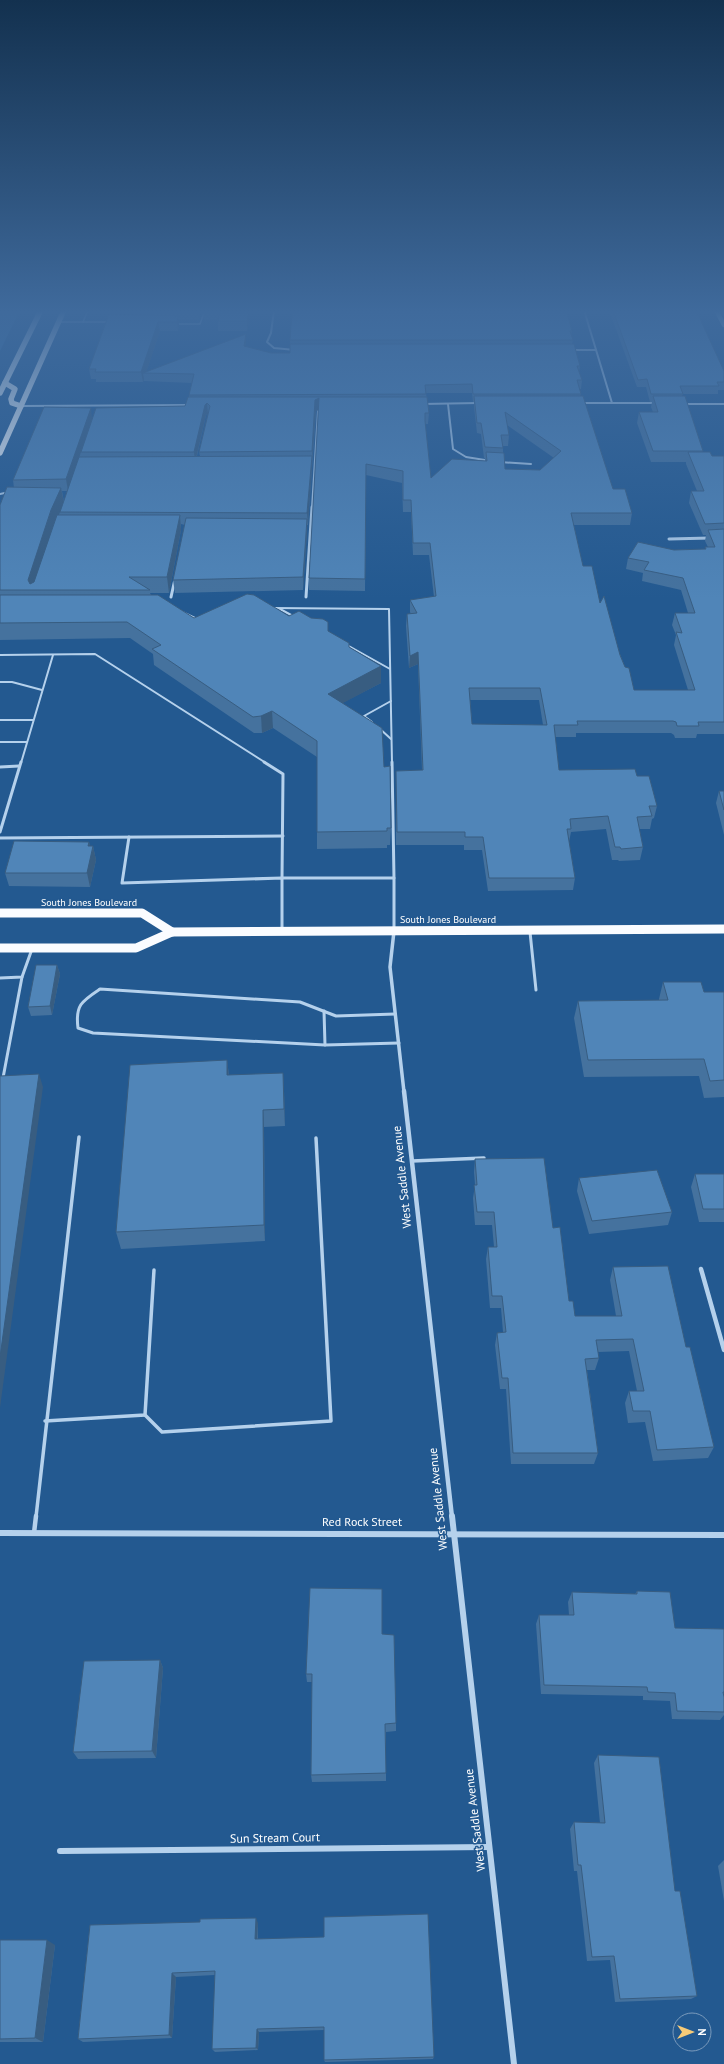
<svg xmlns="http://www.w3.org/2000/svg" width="724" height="2064" viewBox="0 0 724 2064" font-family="'PT Sans',sans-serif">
<rect width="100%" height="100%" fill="#235990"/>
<!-- green -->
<path fill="#3774ad" d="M0,310H20L0,351Z"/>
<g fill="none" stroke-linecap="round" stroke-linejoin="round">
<!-- lane-far4 -->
<g stroke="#b5d1ec" stroke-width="1.5">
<path d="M58,322H110"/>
<path d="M83,322L88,310"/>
<path d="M175,324H200L205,310"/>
</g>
<!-- lane-far3 -->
<g stroke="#b5d1ec" stroke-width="2">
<path d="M272,608L389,609L392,763"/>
<path d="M176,609L197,619"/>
<path d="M280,609L293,616"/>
<path d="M347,645L390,669"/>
<path d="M0,655L95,654L266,763"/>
<path d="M0,682H12L42,690"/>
<path d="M0,720H33"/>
<path d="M372,722L364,716L391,701"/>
<path d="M379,728L391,739"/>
<path d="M0,742H27"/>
<path d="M21,763L53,655"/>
</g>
<!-- lane-far2 -->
<g stroke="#b5d1ec" stroke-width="3">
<path d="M264,762L283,774L282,878H394V930"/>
<path d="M392,762L394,878"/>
<path d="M0,767L19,766"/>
<path d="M0,832L21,762"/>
<path d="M129,837L122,883L282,878V930"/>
<path d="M0,838L283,836"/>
<path d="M530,932L536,990"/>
<path d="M0,978L22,977L32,949"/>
<path d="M324,1011L325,1045"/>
<path d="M395,1014L336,1016L300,1002L100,989C82,1001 75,1005 78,1028L93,1033L325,1045L399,1043"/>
<path d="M0,1078H3L22,977"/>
</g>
<!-- lane-far1 -->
<g stroke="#b5d1ec" stroke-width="3.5">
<path d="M412,1161L484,1158"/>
<path d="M145,1415L162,1432L331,1421L316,1138"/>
<path d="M45,1421L145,1415L154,1270"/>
<path d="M36,1517L79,1137"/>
</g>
<!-- lane -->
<path stroke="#b5d1ec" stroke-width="4.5" d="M34,1533L36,1516"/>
<!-- street-far4 -->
<g stroke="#b5d1ec" stroke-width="2">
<path d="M274,310L271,333L267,342L274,348L295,350"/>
<path d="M584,310L612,403"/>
<path d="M571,350H596"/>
<path d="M580,403H656"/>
<path d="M422,404L478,403"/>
<path d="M448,404L453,449L466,457L491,461"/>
<path d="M682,404H724"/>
<path d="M21,406L190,405"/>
<path d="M499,462L531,464"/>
<path d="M0,494L9,492"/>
<path d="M312,508L318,411"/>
</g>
<!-- street-far3 -->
<g stroke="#b5d1ec" stroke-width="3">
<path d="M669,539L710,538"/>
<path d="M171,597L175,579"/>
<path d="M306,597L312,507"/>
</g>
<!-- street-far2 -->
<path stroke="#b5d1ec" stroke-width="3.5" d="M394,931L390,967L404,1092"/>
<!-- street-far1 -->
<g stroke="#b5d1ec" stroke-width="4.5">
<path d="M404,1091L452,1517"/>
<path d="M701,1269L724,1350"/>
</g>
<!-- street -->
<g stroke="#b5d1ec" stroke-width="6">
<path d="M452,1516L514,2064"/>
<path d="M0,1533L724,1535"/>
<path d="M60,1851L489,1847"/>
</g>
<!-- secondary -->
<path stroke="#e0edf9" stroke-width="4.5" d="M716,310L724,325"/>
<!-- primary-far1 -->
<g stroke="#fafcff" stroke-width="5.5">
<path d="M5,383L15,389L11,399L12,403L21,406"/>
<path d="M0,393L41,310"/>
<path d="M0,453L64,310"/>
</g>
<!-- primary -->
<g stroke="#fafcff" stroke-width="9">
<path d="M0,913H142L172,932"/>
<path d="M0,948H136L172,932L724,929"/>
</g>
</g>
<!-- wall -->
<g fill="#45729e" fill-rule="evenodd">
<path d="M110,310H203L199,320H178L179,326L178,331H160L146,372L246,342L245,347L271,353H290V340L572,331L571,335L573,340L572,344L580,366L579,372L582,380L581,389H579L581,394L580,396L613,489L632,513L630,525H573L583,566L600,603L634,690H688L674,645L676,635L672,625L675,613H688L681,590L642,581L643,573L626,569L628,558L674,550L705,549V547H708L705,541L706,535H703L689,503L691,491H697L686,464V462H651L637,423L639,412H653L651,407L652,402H650L646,387H637L609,310H696L724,371V390H718V394H683L682,396L703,451L702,452L712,456H724V734H697L696,738H675L674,735L671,733H576V737H555L559,770L637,776L657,806L654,818L652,819L650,829H639L643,847L640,860L619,861L618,860H612L606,829L571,832L569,842L575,878L573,890L488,891L482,850H464V845H396V771L422,770L418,664L409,668L406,626L407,614H411L410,612V600L434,597L429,555H413L411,512H403L402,483L366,475L365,591L309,590V578L319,410L316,411L308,525H307V531L303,590L175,593L173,580L185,525L181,524V530L169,593H150L151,595L194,618L289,616L328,631L349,647L381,666V683L342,703L384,767L391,828L390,845H387V848L317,849V757L273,728L262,733H254L154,665L153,654L130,638L0,640V505L14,488L13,480L92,419L185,406L189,397V395L192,383L144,381V379L143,382H96V379H91L89,369L111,315ZM426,393H472L473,402H474V407L477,433L481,434L484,458H485V461L431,478L425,424H428L429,413ZM208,414L199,452L200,456H197L206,415ZM507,425L554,458L540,470L505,469L503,453V446H508L509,435ZM62,491H67L64,502ZM470,700H539L543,725L472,724Z"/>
<path d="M203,310H251L247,331H218V320H204Z"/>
<path d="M719,791H724V835L716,803Z"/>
<path d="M89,842L90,846H93L96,860L90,887L9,886L5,873Z"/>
<path d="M57,965L60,974L52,1015L31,1016L28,1007Z"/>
<path d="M663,982L704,992H724V1097L704,1098L699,1076L584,1077L574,1018L578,1001L659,1000V999Z"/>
<path d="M227,1060L229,1075L284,1090L285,1126L264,1127L265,1241L121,1249L116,1232Z"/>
<path d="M475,1159L553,1228L569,1301L575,1316H616L610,1280L613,1267L686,1347L714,1447L708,1458L653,1461L645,1422L628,1423L625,1403L629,1391H637L629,1351L598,1352L599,1358L595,1370H587L598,1453L594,1464H511L506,1389H500L495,1345L497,1333L503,1332L501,1308H490L486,1259L488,1247H494L492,1225H475L473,1198L475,1185L474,1172Z"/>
<path d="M695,1174H724V1222H699L691,1187Z"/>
<path d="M579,1178L672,1212L668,1225L589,1234L577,1191Z"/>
<path d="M637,1591L675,1628L724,1629V1715L720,1720L672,1719L670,1701L643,1700V1696L541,1694L536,1624L539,1615H569L568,1602L572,1592L635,1594Z"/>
<path d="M382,1634L396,1723V1731L386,1732V1781L312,1782L311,1775L312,1682H307L306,1674Z"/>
<path d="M160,1660L163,1668L156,1758L78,1759L73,1752Z"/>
<path d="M598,1755L675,1891L697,1996L691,1999L615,2002L610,1960L587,1961L577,1871H574L570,1829L574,1822L600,1823L594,1763Z"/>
<path d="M724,1860V1901L718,1866Z"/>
<path d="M258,1923V1939L434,2057L433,2059L325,2062L324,2060V2030L259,2032L258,2050L215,2052L212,2049L215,1975L176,1977L172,2038L83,2042L78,2039L90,1925Z"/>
<path d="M0,1940L55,1945L43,2042H0Z"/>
</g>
<!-- shaded-wall -->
<g fill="#385d81">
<path d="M129,310H134L133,312L130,320Z"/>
<path d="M198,310H203L199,320Z"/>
<path d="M249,310H251L247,331V321Z"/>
<path d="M178,316L179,326L178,331L177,322Z"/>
<path d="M158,322L160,331L146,373H143L144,379L143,382L141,372Z"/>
<path d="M246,334V342L244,355V346Z"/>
<path d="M319,398L320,409L316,411L312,463V451L315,400Z"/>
<path d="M207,403L208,414L206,415L195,463L194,452L205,405Z"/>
<path d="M91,408L92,419L68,491L66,479Z"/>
<path d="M312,456V468L308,525L307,513Z"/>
<path d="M61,488L64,503L54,526L33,590L28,580L51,510Z"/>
<path d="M180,515L181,530L169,593L167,577Z"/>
<path d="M307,519V531L303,590V577Z"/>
<path d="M418,652V664L409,668L410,656Z"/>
<path d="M381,666V683L328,711V694Z"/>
<path d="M272,711L273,728L262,733L261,716Z"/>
<path d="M89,842L92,853L93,846L96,860L90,887L87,873L88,846Z"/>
<path d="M57,965L60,974L52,1015L50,1006Z"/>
<path d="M227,1060L229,1077L227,1075Z"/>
<path d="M283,1073L284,1090L285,1126L284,1109Z"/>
<path d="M39,1074L43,1087L0,1408V1357Z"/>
<path d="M263,1110L264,1127L265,1241L264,1225Z"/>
<path d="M160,1660L163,1668L156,1758L152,1751Z"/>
<path d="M256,1918L258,1923L257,1943L255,1939Z"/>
<path d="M47,1940L55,1945L43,2042L35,2038Z"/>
<path d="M172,1973L176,1977L172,2038L169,2035Z"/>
<path d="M257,2029L259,2032L258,2050L256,2048Z"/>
</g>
<!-- building -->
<g fill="#5085b8" stroke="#385d81" fill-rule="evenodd">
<path d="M133,310H191L133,312Z"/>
<path d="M220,310H249L247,321H218Z"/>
<path d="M293,310H566L572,331H570L573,340H290L291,325Z"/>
<path d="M613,310H696L724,371V382H717L719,386H680L683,394H651L647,379L638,380Z"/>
<path d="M109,314L178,316L177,322H158L141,372H95L96,369H89Z"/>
<path d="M246,334L244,346L271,353H290V344H574L580,366H577L582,380H577L581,394H473L472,384L425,385L426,394L189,395L194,374L143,373Z"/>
<path d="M474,396H583L613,489H625L632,513H571L583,566H592L600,603L604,596L620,655L625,667L629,668L634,690H695L676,632L682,633L675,613H695L683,578L644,570L649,562L628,558L638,542L674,550L706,549L705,547H715L708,530L724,529V722H698L699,726H677L676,722L673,721H577L578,725H554L559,770L635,769L637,776H649L657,806H649L652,816L637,817L643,847L621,849L620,847H615L608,816L570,819L571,829H567L575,878H489L483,837H465V832H397L396,771L423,770L418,652L410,656L407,614L417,613L410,600L436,596L430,543H413L411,500H403V471L366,464L365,579L309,578L319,398L315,400L312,451L199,452L210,406L207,403L205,405L194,452H81L96,408L185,406L188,397H427L429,413H425V421L431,478L452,459L487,461L486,452L504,453L505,469L540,470L561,451L505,412L509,435H501L503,448L485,447L481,423H477ZM469,688H540L547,725L472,724Z"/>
<path d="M653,396H685L703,451H653L639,412H658Z"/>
<path d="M44,407L91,408L66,479L13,480Z"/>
<path d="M688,452H710L712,456H724V523L705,524L691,491H704Z"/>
<path d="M312,456L307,513L60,512L79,457Z"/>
<path d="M7,487L61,488L51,510L28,580L30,584L34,582L57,515H180L167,577H129L150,590H0V505Z"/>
<path d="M186,518L307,519L303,577L173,580Z"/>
<path d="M247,594L254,595L289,616L299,611L311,618L323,619L328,622V631L349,643V647L381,666L328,694L382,728L384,767L390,766L391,828H387V831L317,832V741L272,711L261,716L253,717L152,649L161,645L127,622L0,623V595H158L194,618Z"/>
<path d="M719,791H724V810Z"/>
<path d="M14,841L89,842L88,846H93L87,873H5Z"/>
<path d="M36,965H57L50,1006L28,1007Z"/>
<path d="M663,982H701L704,992H724V1080L710,1081L704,1059L588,1060L578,1001L668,1000Z"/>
<path d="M227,1060V1075L283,1073L284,1109L263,1110L264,1225L116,1232L130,1065Z"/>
<path d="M39,1074L0,1357V1076Z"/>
<path d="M544,1158L553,1228L560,1227L569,1301H573L575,1316H622L613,1267L668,1266L686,1347H690L714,1447L657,1450L650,1411H633L629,1391H644L633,1339L596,1340L599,1358L585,1359L598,1453H513L508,1378H502L497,1333L506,1332L502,1296H492L488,1247H497L494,1212H477L474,1185H477L475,1159Z"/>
<path d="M657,1170L672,1212L592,1221L579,1178Z"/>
<path d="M695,1174H724V1209H703Z"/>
<path d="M310,1588L382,1589V1634L394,1635L396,1723L385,1724L386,1773L311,1775L312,1674H306Z"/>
<path d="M637,1591L670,1592L675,1628L724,1629V1692H723L724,1697V1712L677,1711L675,1693L648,1692L647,1687L544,1685L539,1615H574L572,1592L637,1594Z"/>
<path d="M160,1660L152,1751L73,1752L84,1661Z"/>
<path d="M598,1755L659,1757L675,1891H680L697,1996L620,1999L614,1956L592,1957L581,1865H578L574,1822L605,1823Z"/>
<path d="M428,1914L434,2057L324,2060V2027L257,2029L256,2048L212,2049L215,1971L172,1973L169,2035L78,2039L90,1925L200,1922V1919L256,1918L255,1939L324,1937V1917Z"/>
<path d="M0,1940H47L35,2038L0,2039Z"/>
</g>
<!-- sky -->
<linearGradient id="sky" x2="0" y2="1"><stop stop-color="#13314f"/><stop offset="0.52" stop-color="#3f6a9c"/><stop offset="1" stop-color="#3f6a9c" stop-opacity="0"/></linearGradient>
<rect width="724" height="599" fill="url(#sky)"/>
<g text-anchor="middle" stroke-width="3" stroke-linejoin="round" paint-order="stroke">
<!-- street labels -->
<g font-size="10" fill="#fff" stroke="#235990">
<text x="89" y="906">South Jones Boulevard</text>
<text x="448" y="923">South Jones Boulevard</text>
</g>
<!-- near-street labels -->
<g font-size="12" fill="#fff" stroke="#235990">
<text transform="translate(402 1177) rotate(-96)" y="4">West Saddle Avenue</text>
<text transform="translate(438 1499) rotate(-96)" y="4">West Saddle Avenue</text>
<text x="362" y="1526">Red Rock Street</text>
<text transform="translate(475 1820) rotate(-97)" y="4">West Saddle Avenue</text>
<text transform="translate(275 1838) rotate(-1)" y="4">Sun Stream Court</text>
</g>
</g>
<!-- north arrow -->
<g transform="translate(692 2032) rotate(90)"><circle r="19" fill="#235990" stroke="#7b9bbc"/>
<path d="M0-3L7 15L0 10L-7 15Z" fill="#f7cb78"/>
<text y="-6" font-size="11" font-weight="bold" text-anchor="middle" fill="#ffffff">N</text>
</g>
</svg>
